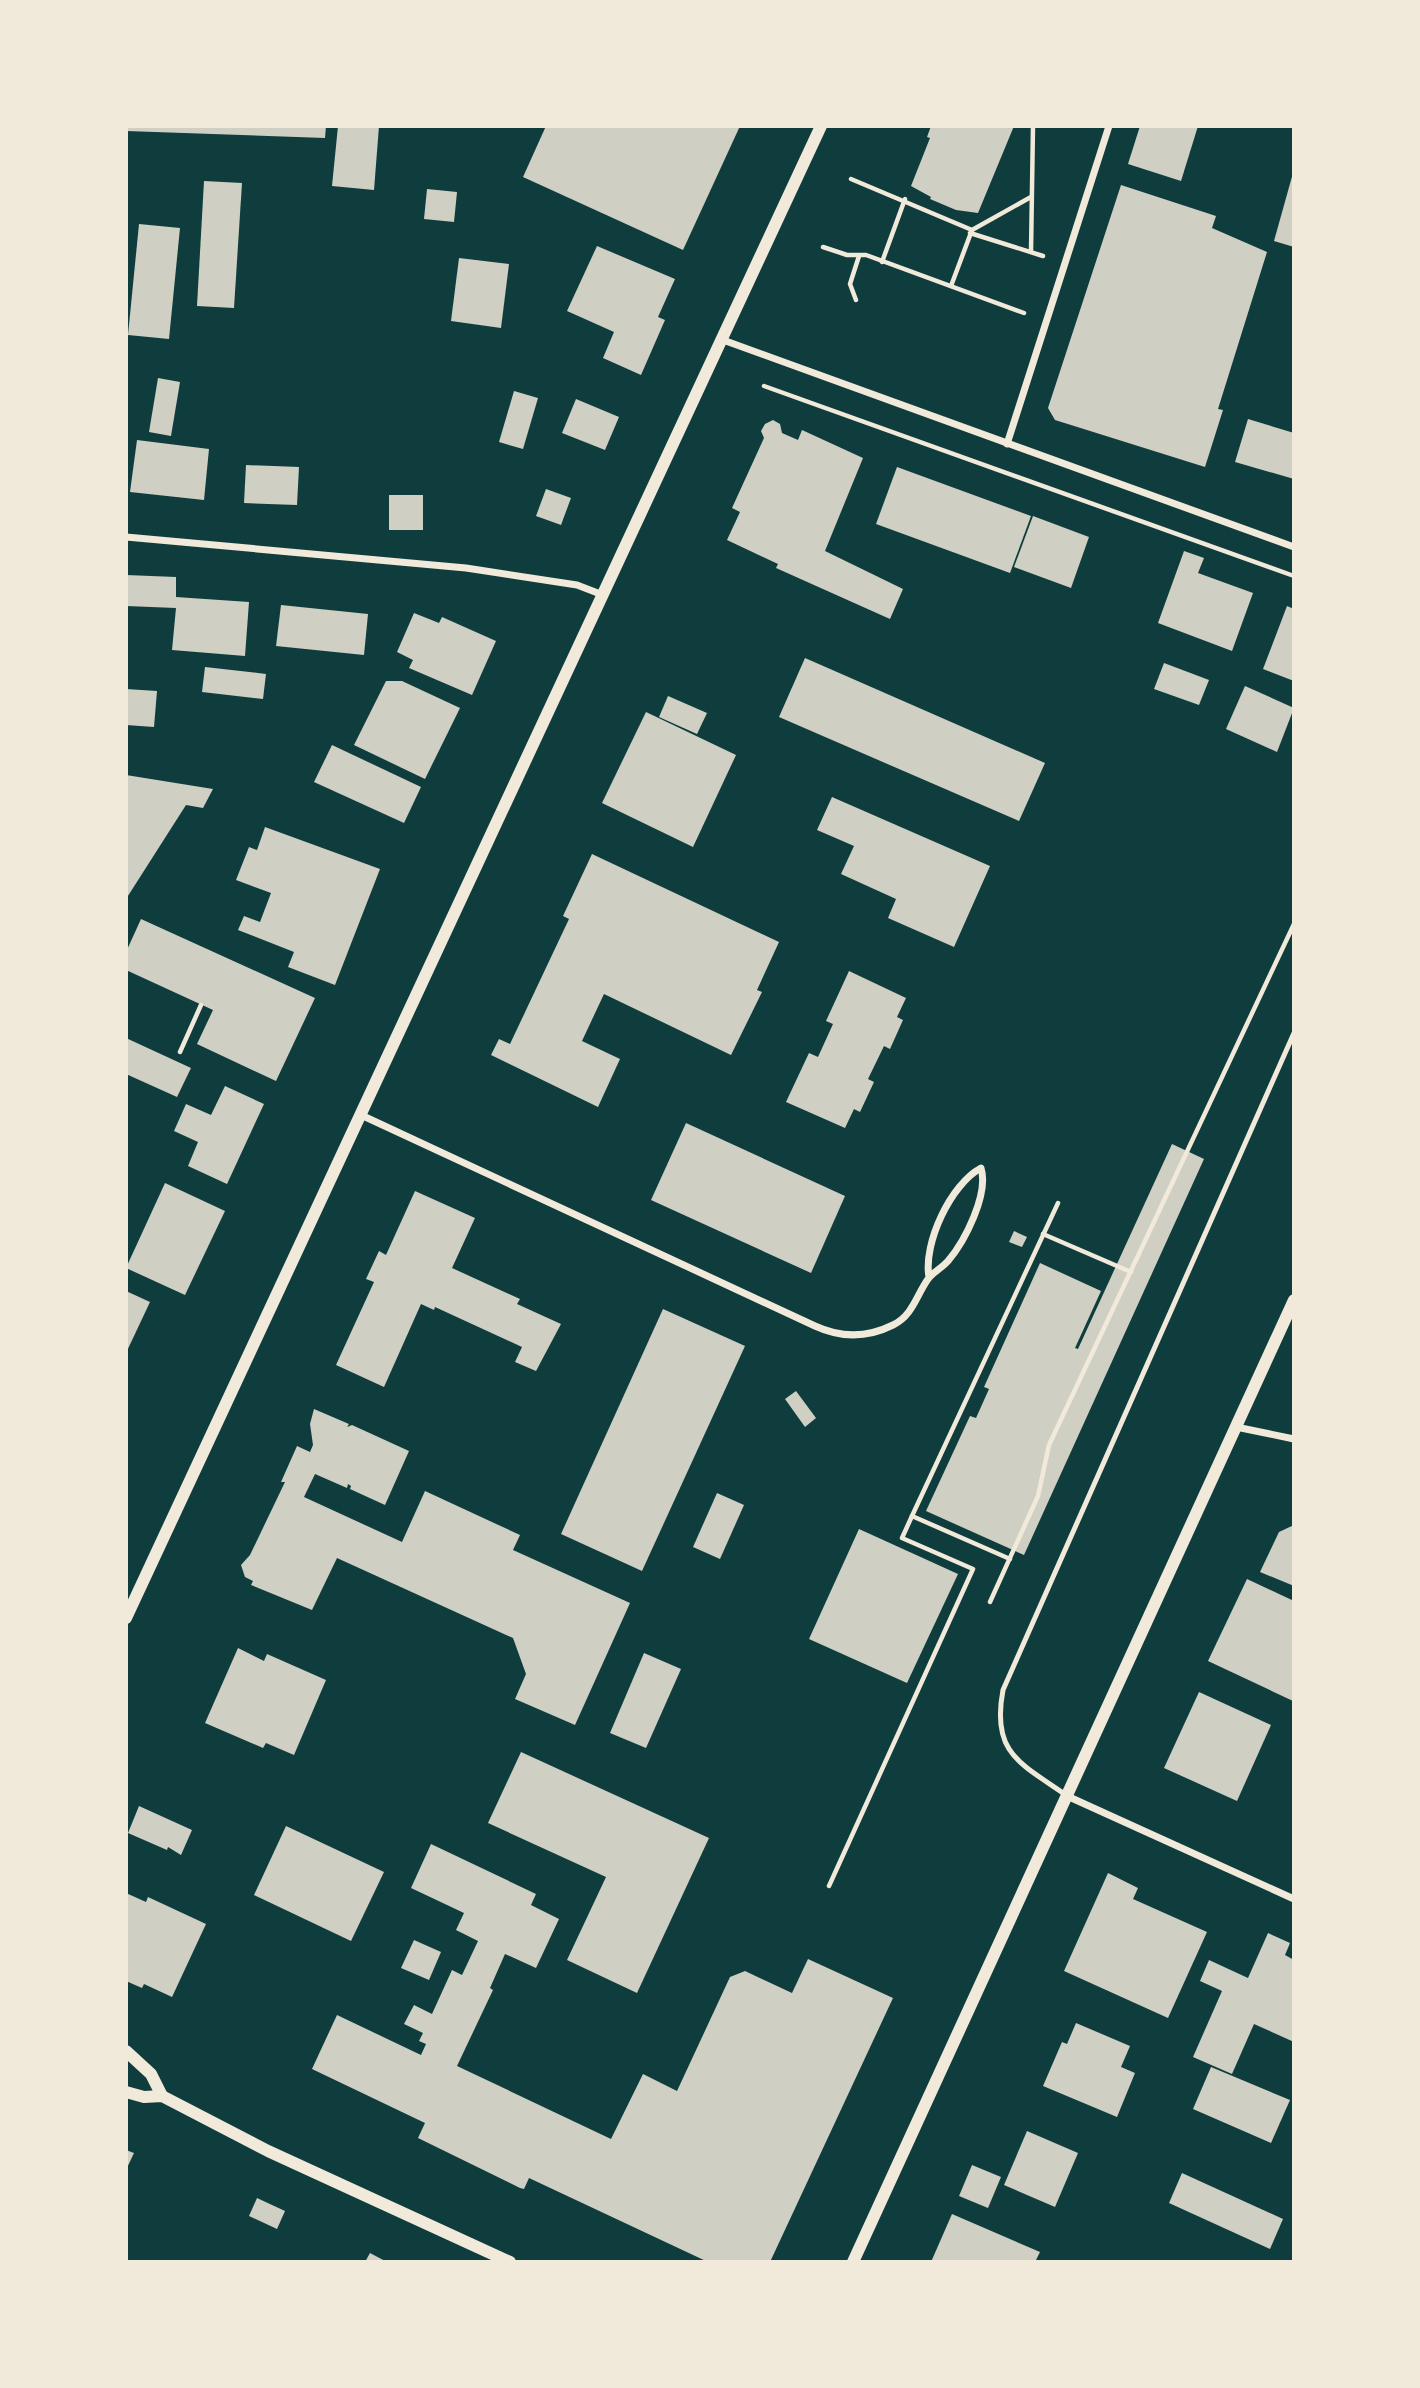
<svg xmlns="http://www.w3.org/2000/svg" width="1420" height="2388" viewBox="0 0 1420 2388" font-family="'Golos Text',sans-serif">
<rect width="100%" height="100%" fill="#0f3d3e"/>
<!-- building -->
<g fill="#cfcfc3">
<path d="M126,126H326L325,138L126,131Z"/>
<path d="M338,126H379L374,190L332,186Z"/>
<path d="M546,126H740L683,250L523,177Z"/>
<path d="M931,126H1014L978,213L956,210L930,199L931,197L911,186L930,138L927,137Z"/>
<path d="M1140,126H1198L1181,181L1128,164Z"/>
<path d="M1293,173H1294V247L1274,241Z"/>
<path d="M204,181L242,183L234,308L197,306Z"/>
<path d="M1121,185L1216,216L1212,228L1267,252L1218,409L1223,410L1205,467L1055,420L1048,408Z"/>
<path d="M427,189L457,192L454,222L424,219Z"/>
<path d="M139,224L180,228L169,339L128,335Z"/>
<path d="M597,246L675,279L658,317L665,320L641,375L603,358L614,332L567,311Z"/>
<path d="M459,258L509,264L501,328L451,321Z"/>
<path d="M158,378L180,382L171,436L149,432Z"/>
<path d="M514,391L538,398L523,449L499,442Z"/>
<path d="M576,399L619,417L605,450L562,433Z"/>
<path d="M1248,419L1294,433V479L1235,462Z"/>
<path d="M773,420L780,424L782,433L798,440L802,430L863,458L825,551L903,589L890,619L776,568L778,564L727,540L740,512L732,508L764,438L761,431L765,424Z"/>
<path d="M137,440L209,449L204,500L130,492Z"/>
<path d="M246,465L299,467L297,505L244,503Z"/>
<path d="M897,467L1031,516L1010,573L876,524Z"/>
<path d="M546,489L571,498L561,525L536,516Z"/>
<rect x="389" y="495" width="34" height="35"/>
<path d="M1033,516L1089,537L1071,588L1014,567Z"/>
<path d="M1184,551L1204,558L1198,573L1253,593L1232,651L1158,623Z"/>
<path d="M126,575L176,577V597L249,602L245,656L172,650L176,608L126,606Z"/>
<path d="M281,605L368,614L364,655L276,646Z"/>
<path d="M1287,606L1294,609V681L1263,669Z"/>
<path d="M414,613L439,623L442,617L496,641L472,695L409,668L413,660L397,652Z"/>
<path d="M805,658L1045,763L1019,821L779,717Z"/>
<path d="M1164,663L1209,680L1199,705L1154,689Z"/>
<path d="M205,667L266,674L263,699L202,692Z"/>
<path d="M386,681H402L460,708L425,779L354,745Z"/>
<path d="M1245,686L1294,708L1277,752L1226,729Z"/>
<path d="M126,689L157,691L154,727L126,725Z"/>
<path d="M668,696L707,713L697,734L659,717Z"/>
<path d="M646,712L736,755L693,847L602,803Z"/>
<path d="M332,745L421,787L404,823L314,782Z"/>
<path d="M126,775L213,789L203,808L186,805L126,899Z"/>
<path d="M832,797L990,866L954,947L888,918L896,899L841,874L854,846L817,830Z"/>
<path d="M265,827L380,869L335,985L288,967L294,952L238,930L244,916L260,922L271,893L236,880L249,847L257,850Z"/>
<path d="M592,854L779,942L757,990L762,992L731,1055L604,994L582,1041L620,1059L598,1107L491,1055L499,1039L510,1044L569,919L563,916Z"/>
<path d="M141,919L315,998L276,1081L197,1044L213,1010L126,970V952Z"/>
<path d="M849,971L906,998L897,1017L903,1020L890,1049L884,1046L868,1079L874,1082L860,1112L854,1109L845,1128L786,1102L809,1053L818,1057L833,1024L826,1021Z"/>
<path d="M126,1038L191,1068L177,1097L126,1074Z"/>
<path d="M225,1086L264,1104L227,1184L188,1166L198,1142L174,1131L186,1104L211,1115Z"/>
<path d="M686,1123L845,1196L811,1273L651,1200Z"/>
<path d="M1172,1144L1204,1159L1024,1555L926,1511L970,1416L976,1418L989,1389L984,1387L1040,1263L1101,1291L1075,1348L1078,1349Z"/>
<path d="M165,1183L225,1211L185,1295L126,1268Z"/>
<path d="M415,1191L475,1218L452,1268L520,1299L517,1304L561,1324L536,1371L515,1362L522,1347L435,1307L434,1310L421,1304L384,1387L336,1365L374,1282L366,1279L379,1251L386,1255Z"/>
<path d="M1014,1231L1027,1237L1022,1247L1009,1242Z"/>
<path d="M126,1291L150,1302L126,1353Z"/>
<path d="M663,1309L745,1346L642,1571L561,1534Z"/>
<path d="M796,1391L816,1418L805,1427L785,1399Z"/>
<path d="M314,1409L349,1424L347,1427L352,1425L409,1451L385,1505L350,1489L351,1486L348,1484L347,1488L315,1474L304,1497L402,1542L425,1491L520,1535L513,1550L630,1603L575,1725L515,1699L526,1674L513,1638L337,1558L312,1610L251,1585L253,1581L245,1577L241,1565L250,1555L285,1482H281L297,1446L310,1452L313,1445L310,1424Z"/>
<path d="M717,1493L744,1505L720,1559L693,1547Z"/>
<path d="M1294,1525V1586L1260,1572L1279,1532Z"/>
<path d="M859,1529L958,1574L907,1683L809,1639Z"/>
<path d="M1247,1579L1294,1601L1293,1701L1208,1661Z"/>
<path d="M238,1648L264,1661L267,1654L326,1680L294,1755L266,1743L263,1748L205,1723Z"/>
<path d="M644,1653L681,1669L646,1748L610,1733Z"/>
<path d="M1199,1692L1271,1725L1237,1801L1164,1768Z"/>
<path d="M521,1752L709,1838L637,1993L567,1960L606,1877L488,1823Z"/>
<path d="M139,1806L192,1830L181,1855L168,1847L167,1850L128,1833Z"/>
<path d="M286,1826L384,1872L351,1941L254,1895Z"/>
<path d="M431,1844L536,1894L531,1905L559,1919L536,1968L505,1954L490,1988L493,1990L457,2066L611,2139L643,2074L677,2091L730,1977L745,1971L792,1993L808,1959L893,1998L770,2262H708L529,2178L524,2189L520,2188L418,2138L425,2123L312,2069L337,2015L421,2055L426,2044L419,2041L423,2033L404,2024L414,2005L432,2014L452,1970L462,1975L478,1941L456,1930L464,1913L411,1888Z"/>
<path d="M1108,1873L1138,1888L1133,1899L1207,1932L1168,2018L1064,1971Z"/>
<path d="M126,1893L146,1902L148,1897L206,1924L172,1997L144,1984L142,1988L126,1981Z"/>
<path d="M1268,1933L1290,1943L1285,1955L1294,1960V2042L1254,2024L1232,2074L1193,2057L1222,1991L1200,1981L1209,1960L1248,1978Z"/>
<path d="M414,1940L441,1952L429,1980L401,1968Z"/>
<path d="M1076,2023L1130,2046L1121,2067L1135,2073L1117,2117L1043,2086L1062,2042L1067,2044Z"/>
<path d="M1211,2067L1290,2100L1271,2143L1193,2109Z"/>
<path d="M1027,2131L1078,2153L1055,2207L1004,2185Z"/>
<path d="M126,2150L134,2153L126,2170Z"/>
<path d="M972,2165L1001,2177L988,2208L959,2196Z"/>
<path d="M1182,2173L1283,2219L1270,2249L1169,2203Z"/>
<path d="M257,2198L285,2211L277,2229L249,2216Z"/>
<path d="M952,2214L1040,2252L1035,2262H931Z"/>
<path d="M370,2253L387,2262H365Z"/>
</g>
<g fill="none" stroke-linecap="round" stroke-linejoin="round">
<!-- path -->
<g stroke="#f1e9da" stroke-width="4.5">
<path d="M851,179L972,230L951,286"/>
<path d="M972,230L1031,197"/>
<path d="M970,233L1043,256"/>
<path d="M823,247L847,255H866L1024,313"/>
<path d="M1031,252L1033,126"/>
<path d="M882,262L905,199"/>
<path d="M856,300L850,284L859,256"/>
<path d="M764,386L1294,576"/>
<path d="M180,1052L201,1005"/>
<path d="M1043,1234L1131,1272"/>
<path d="M1010,1559L912,1516L1058,1203"/>
<path d="M990,1602L1038,1496L1049,1445L1294,924"/>
<path d="M829,1886L973,1569L902,1538L912,1516"/>
</g>
<!-- service -->
<path stroke="#f1e9da" stroke-width="5" d="M1066,1795C1020,1763 991,1753 1003,1690L1294,1033"/>
<!-- minor -->
<g stroke="#f1e9da" stroke-width="7">
<path d="M723,340L1294,547"/>
<path d="M1007,444L1109,126"/>
<path d="M126,537L466,568L577,585L603,595"/>
<path d="M361,1115L815,1326C841,1338 867,1338 893,1325C913,1315 916,1296 928,1279C933,1272 942,1268 948,1261C965,1241 989,1194 981,1168C951,1184 923,1243 929,1277"/>
<path d="M1236,1427L1294,1439"/>
<path d="M1067,1796L1294,1899"/>
</g>
<!-- tertiary -->
<g stroke="#f1e9da" stroke-width="12">
<path d="M126,1618L821,126"/>
<path d="M126,2051L151,2074L162,2096"/>
<path d="M126,2092L144,2097L162,2096L268,2151L510,2262"/>
<path d="M853,2262L1294,1300"/>
</g>
</g>
<!-- border -->
<rect width="1420" height="2388" fill="none" stroke="#f1e9da" stroke-width="256"/>
</svg>
